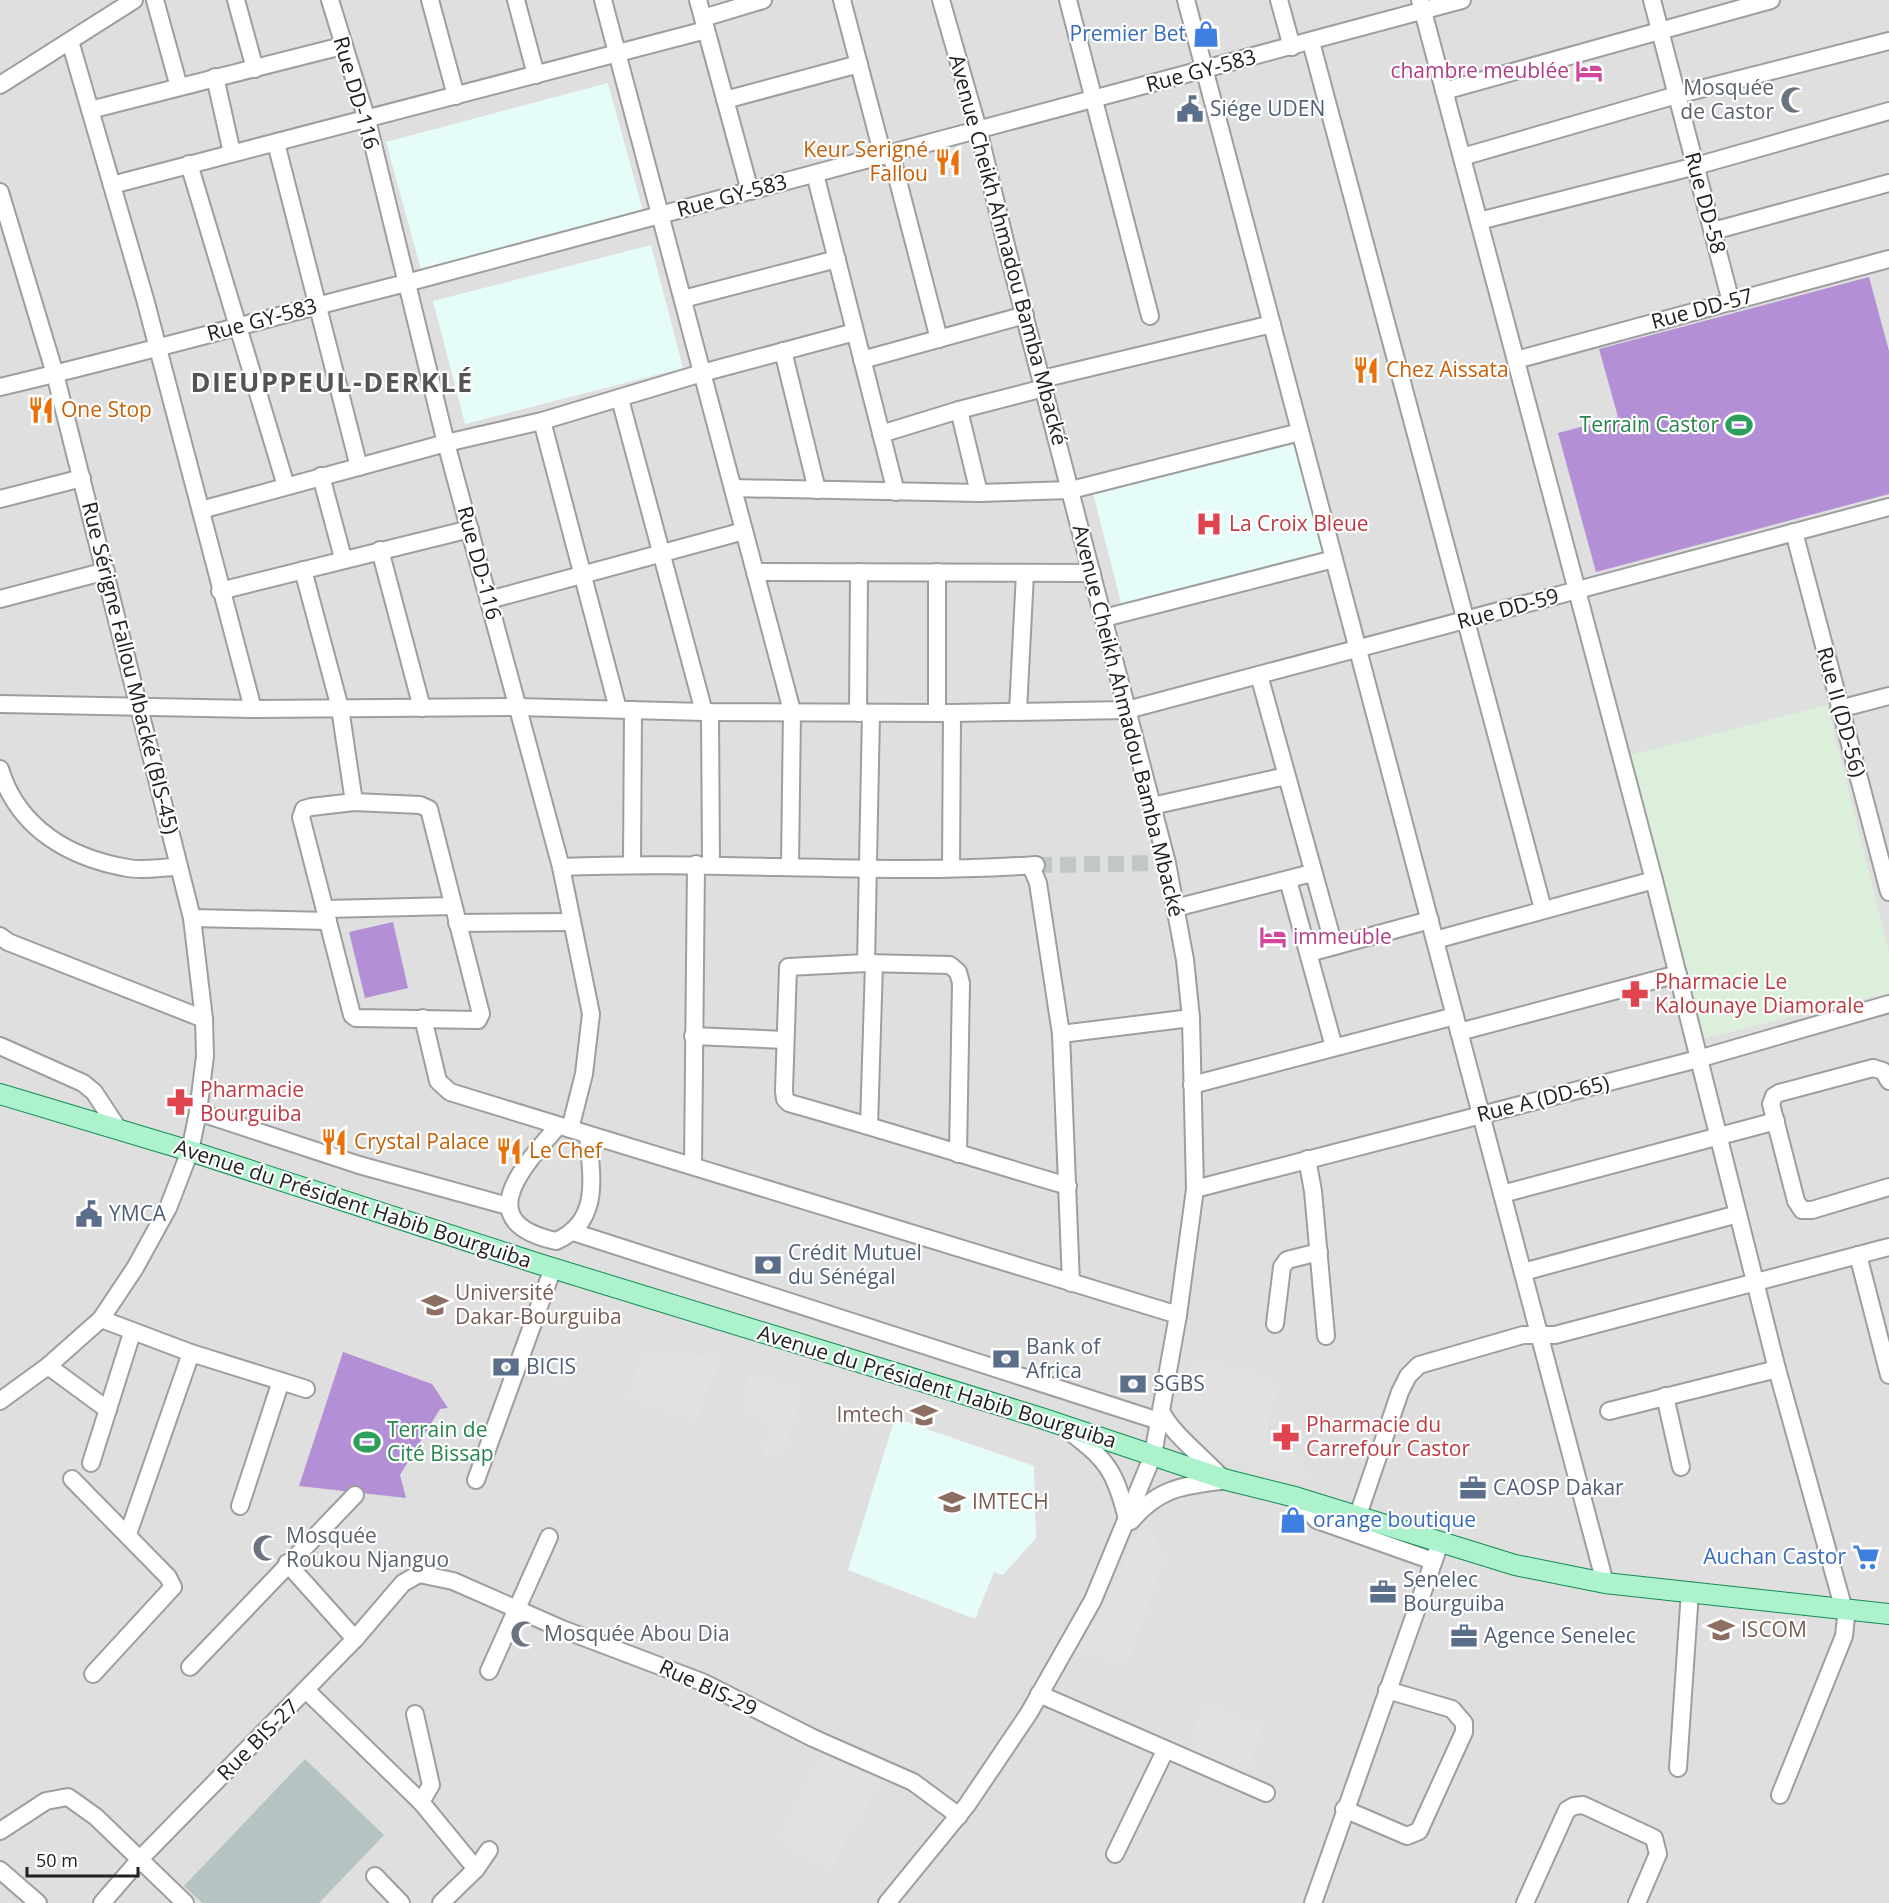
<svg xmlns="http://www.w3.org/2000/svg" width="1889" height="1903" viewBox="0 0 1889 1903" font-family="'Open Sans',sans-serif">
<rect width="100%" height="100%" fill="#e9f0ed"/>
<!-- residential -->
<rect fill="#dedfde" x="0" y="0" width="1889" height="1903"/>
<!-- commercial -->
<path fill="#dcefda" d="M1827,705L1889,952V993L1702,1039L1630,755Z"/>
<!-- education -->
<g fill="#e6fcf9">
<path d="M608,83L643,211L421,270L386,142Z"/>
<path d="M651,245L683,368L465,424L433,301Z"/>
<path d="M1295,439L1325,554L1122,607L1093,493Z"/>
<path d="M895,1418L1034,1466L1036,1538L1003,1575L994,1572L975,1619L848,1570Z"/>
</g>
<!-- construction -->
<path fill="#b5c4c2" d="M305,1759L384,1835L319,1903H202L184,1886Z"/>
<!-- pitch -->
<g fill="#b390d6">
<path d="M1869,277L1889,351V494L1596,572L1558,433L1618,417L1599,349Z"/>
<path d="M393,922L408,988L365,998L349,932Z"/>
<path d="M343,1352L432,1384L448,1408L440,1409L400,1475L406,1498L299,1486Z"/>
</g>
<!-- parking -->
<g fill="#e1e1e1">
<path d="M644,1351L721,1358L695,1422L628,1396Z"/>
<path d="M1193,1358L1272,1379L1276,1394L1265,1439L1300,1455L1308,1482L1208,1455L1171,1417Z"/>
<path d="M749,1374L803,1392L782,1458L764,1457L769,1421L742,1410Z"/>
<path d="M1147,1514L1164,1561L1127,1666L1080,1649Z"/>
<path d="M1202,1703L1263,1727L1245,1780L1187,1754Z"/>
<path d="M822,1754L881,1781L830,1870L779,1841Z"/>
</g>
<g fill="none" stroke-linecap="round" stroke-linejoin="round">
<!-- minor-tunnel -->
<path stroke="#c1c7c4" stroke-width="16" stroke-dasharray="16 8" stroke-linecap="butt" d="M1036,865L1167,863"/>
<defs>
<g id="minor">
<path d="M155,0L179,87"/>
<path d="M236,0L255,69"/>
<path d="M330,0L367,120L446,443L561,867L591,1014L584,1074L570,1129"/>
<path d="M430,0L456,96"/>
<path d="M516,0L536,75"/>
<path d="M603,0L792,711L790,866"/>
<path d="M698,0L750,191"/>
<path d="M842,0L883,156"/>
<path d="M1068,0L1150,316"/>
<path d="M1186,0L1605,1583"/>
<path d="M1279,0L1292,47"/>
<path d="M1420,0L1654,880L1777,1369L1846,1617L1844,1636L1780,1795"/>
<path d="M1652,0L1731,302"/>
<path d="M703,18L763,0"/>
<path d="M70,41L145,299L253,709"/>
<path d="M1311,42L1543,909"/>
<path d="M215,77L232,153"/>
<path d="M0,85L134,0"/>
<path d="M1444,91L1771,0"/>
<path d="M725,100L859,64"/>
<path d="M90,110L342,46"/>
<path d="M276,143L359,467"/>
<path d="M891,154L939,339"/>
<path d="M1462,157L1677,95L1889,41"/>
<path d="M189,164L286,486"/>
<path d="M815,174L896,492"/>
<path d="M112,185L706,30"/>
<path d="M0,192L55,374L192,918L204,1019L205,1056L198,1112L190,1151L168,1208L135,1268L101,1319L48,1366L0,1401"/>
<path d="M1479,221L1696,166L1889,111"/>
<path d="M1713,231L1889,183"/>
<path d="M683,299L837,259"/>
<path d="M783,351L817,490"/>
<path d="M862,360L1025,315"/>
<path d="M1516,360L1889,259"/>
<path d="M1042,379L1272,324"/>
<path d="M0,387C136,355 271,317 406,283L1462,0"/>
<path d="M620,399L704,712"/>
<path d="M959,410L979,493"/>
<path d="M542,421L618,709"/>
<path d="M881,434L959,410L1044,388"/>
<path d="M321,476L343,558"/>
<path d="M733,488L979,493L1071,490L1300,432"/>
<path d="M0,499L82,478"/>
<path d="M201,510L446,443L542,421L702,373L855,332"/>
<path d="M1794,532L1889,892"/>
<path d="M380,550L422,708"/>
<path d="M303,570L340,708L354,802"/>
<path d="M755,572L1092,573"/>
<path d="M220,591L470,529"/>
<path d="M0,599L106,571"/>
<path d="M489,600L744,531"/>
<path d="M1104,618L1334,559"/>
<path d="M1259,675L1334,946"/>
<path d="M0,704L253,709L518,707L704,712L952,713L1127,710L1889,507"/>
<path d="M1839,709L1889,696"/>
<path d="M1018,711L1025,573"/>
<path d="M710,712L711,864"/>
<path d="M858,713L859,572"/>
<path d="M937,713V572"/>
<path d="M0,769C18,828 69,858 128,868C144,871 163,867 179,867"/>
<path d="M354,802L420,805L429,809L481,1014L478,1020L356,1018L352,1015L301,817L304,809L311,807Z"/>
<path d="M1152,806L1286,776"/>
<path d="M632,864L633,710"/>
<path d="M1031,866L1038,883L1061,1034L1071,1283"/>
<path d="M561,867C719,860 878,876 1036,865"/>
<path d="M951,868L952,713"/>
<path d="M1288,880L1334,1047"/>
<path d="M1175,908L1312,873"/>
<path d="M325,909L453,906"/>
<path d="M192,918L328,921"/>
<path d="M457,923L572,922"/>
<path d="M0,936L8,942L204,1019"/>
<path d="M1435,940L1654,880"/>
<path d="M1309,953L1430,920"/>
<path d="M866,963L871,713"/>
<path d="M423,1018L438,1081L450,1092L1178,1315"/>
<path d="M1459,1032L1678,974"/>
<path d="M1061,1034L1191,1018"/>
<path d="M693,1036L785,1040"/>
<path d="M0,1046L83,1083L94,1092L119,1130"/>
<path d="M1889,1081L1883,1071L1873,1068L1779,1093L1774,1096L1771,1104L1796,1201L1802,1210H1812L1889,1187"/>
<path d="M1192,1085L1455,1016"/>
<path d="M198,1112L359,1165L508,1206"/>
<path d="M558,1126C524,1166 469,1222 556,1241C602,1221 591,1175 588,1135"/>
<path d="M869,1126L874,964"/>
<path d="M958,1154L961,983L958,972L950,965L866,963L788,967L784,1091L785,1099L789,1103C882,1129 975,1159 1068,1186"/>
<path d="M1307,1159L1313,1191L1326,1336"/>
<path d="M693,1166L696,864"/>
<path d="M1195,1189L1698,1059L1889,1004"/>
<path d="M1502,1194L1776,1121"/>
<path d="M573,1232L1159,1421"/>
<path d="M1858,1255L1889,1375"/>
<path d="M1523,1272L1738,1214"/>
<path d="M101,1319L191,1353L306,1389"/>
<path d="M1275,1324L1282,1267L1287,1260L1319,1252"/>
<path d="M48,1366L108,1410"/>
<path d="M1665,1396L1681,1467"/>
<path d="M1161,1411C1171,1433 1204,1458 1222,1478"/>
<path d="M1609,1411L1777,1369"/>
<path d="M1065,1428C1106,1459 1115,1469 1127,1519"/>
<path d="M91,1463L132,1333"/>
<path d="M72,1479L168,1577L173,1587L93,1674"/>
<path d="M476,1480L553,1268"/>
<path d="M1295,1497L1317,1520L1433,1561"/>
<path d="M240,1506L281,1381"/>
<path d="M1357,1518L1400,1392L1408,1376L1419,1365L1523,1335H1555L1889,1247"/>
<path d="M1131,1521C1160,1486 1185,1486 1227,1480"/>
<path d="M128,1534L191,1353"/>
<path d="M287,1563L355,1639"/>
<path d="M190,1667L355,1495"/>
<path d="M489,1671L549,1537"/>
<path d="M307,1691L421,1802L476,1869L441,1903"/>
<path d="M1039,1694L1266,1793"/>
<path d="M415,1714L431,1785L421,1802"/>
<path d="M1678,1768L1690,1591"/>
<path d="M1344,1809L1407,1836L1419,1831L1464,1732V1723L1452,1709L1387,1690"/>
<path d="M0,1831L46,1801L68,1797L96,1817L185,1903"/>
<path d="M1115,1854L1165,1751"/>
<path d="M476,1869L489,1850"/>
<path d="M0,1870L38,1903"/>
<path d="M375,1876L401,1903"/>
<path d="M102,1903L141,1858L355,1639L403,1583L419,1574L453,1581L562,1629L702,1682L813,1738L913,1782L959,1816"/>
<path d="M887,1903L967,1805L1029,1713L1093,1600L1153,1455L1178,1315L1195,1189L1191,1018L1185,960L1167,863L1006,245L978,129L941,0"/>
<path d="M1313,1903L1440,1543"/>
<path d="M1525,1903L1567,1810L1574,1806L1583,1805L1654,1838L1658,1854L1637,1903"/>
</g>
<path id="major" d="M0,1094L190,1151L536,1263L1038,1417L1227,1480L1295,1497L1515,1565L1605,1583L1889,1614"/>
</defs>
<!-- minor casing -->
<use href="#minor" stroke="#9e9e9e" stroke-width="20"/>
<!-- major casing -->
<use href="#major" stroke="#128c55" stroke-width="22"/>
<!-- minor -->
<use href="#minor" stroke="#fff" stroke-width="16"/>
<!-- major -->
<use href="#major" stroke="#acf2cc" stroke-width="20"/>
</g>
<!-- icons -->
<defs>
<symbol id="shop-bare" viewBox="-9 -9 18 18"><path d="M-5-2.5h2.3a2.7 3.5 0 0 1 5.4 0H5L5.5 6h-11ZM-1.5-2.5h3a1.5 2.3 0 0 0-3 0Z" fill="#3f7fe0" stroke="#fff" stroke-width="2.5" paint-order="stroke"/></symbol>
<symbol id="hotel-bare" viewBox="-9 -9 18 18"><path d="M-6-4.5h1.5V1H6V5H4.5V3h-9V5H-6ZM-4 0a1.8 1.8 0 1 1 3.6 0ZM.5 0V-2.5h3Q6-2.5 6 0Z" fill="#d1479c" stroke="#fff" stroke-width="2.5" paint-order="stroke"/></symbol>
<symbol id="mosque-bare" viewBox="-9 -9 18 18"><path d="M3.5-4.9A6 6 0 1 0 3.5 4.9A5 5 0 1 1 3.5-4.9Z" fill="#6b7280" stroke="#fff" stroke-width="2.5" paint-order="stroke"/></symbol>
<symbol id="civic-bare" viewBox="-9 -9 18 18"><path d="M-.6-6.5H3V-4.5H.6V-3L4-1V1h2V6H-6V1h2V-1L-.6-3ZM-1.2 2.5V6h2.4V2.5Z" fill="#5c6f8a" stroke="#fff" stroke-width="2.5" paint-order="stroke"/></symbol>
<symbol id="restaurant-bare" viewBox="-9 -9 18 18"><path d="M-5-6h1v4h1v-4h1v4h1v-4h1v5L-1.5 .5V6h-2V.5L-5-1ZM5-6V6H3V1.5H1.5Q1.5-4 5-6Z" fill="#e8710a" stroke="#fff" stroke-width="2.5" paint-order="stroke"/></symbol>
<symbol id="stadium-bare" viewBox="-9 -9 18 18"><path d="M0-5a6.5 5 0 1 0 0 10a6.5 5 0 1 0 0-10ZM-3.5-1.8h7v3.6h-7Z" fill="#2e9e5b" stroke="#fff" stroke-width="2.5" paint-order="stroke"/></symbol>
<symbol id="hospital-bare" viewBox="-9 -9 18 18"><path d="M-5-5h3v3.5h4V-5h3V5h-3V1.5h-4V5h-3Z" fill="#e0444e" stroke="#fff" stroke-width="2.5" paint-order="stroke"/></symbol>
<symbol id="pharmacy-bare" viewBox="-9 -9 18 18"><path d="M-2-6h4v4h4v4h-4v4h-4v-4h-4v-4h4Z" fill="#e0444e" stroke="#fff" stroke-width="2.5" paint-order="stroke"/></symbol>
<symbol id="bank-bare" viewBox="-9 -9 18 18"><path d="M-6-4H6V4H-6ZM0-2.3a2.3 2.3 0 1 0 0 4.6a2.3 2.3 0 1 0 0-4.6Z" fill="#5c6f8a" stroke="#fff" stroke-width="2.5" paint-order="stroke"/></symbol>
<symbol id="university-bare" viewBox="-9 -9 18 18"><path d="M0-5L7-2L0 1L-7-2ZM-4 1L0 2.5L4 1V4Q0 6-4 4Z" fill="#8d6e63" stroke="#fff" stroke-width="2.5" paint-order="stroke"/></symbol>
<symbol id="school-bare" viewBox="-9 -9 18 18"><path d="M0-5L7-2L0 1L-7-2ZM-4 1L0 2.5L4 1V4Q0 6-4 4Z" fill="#8d6e63" stroke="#fff" stroke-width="2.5" paint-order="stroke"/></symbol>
<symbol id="office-bare" viewBox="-9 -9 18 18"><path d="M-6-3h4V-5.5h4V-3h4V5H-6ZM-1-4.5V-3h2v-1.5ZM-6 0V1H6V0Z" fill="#5c6f8a" stroke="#fff" stroke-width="2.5" paint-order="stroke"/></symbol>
<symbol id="supermarket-bare" viewBox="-9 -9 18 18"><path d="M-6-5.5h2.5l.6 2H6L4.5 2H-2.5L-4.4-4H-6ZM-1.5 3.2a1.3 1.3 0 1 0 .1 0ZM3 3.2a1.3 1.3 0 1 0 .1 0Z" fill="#3f7fe0" stroke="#fff" stroke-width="2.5" paint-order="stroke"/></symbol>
</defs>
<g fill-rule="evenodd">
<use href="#shop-bare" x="1187" y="15" width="38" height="38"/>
<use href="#hotel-bare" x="1570" y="52" width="38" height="38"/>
<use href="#mosque-bare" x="1775" y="81" width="38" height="38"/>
<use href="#civic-bare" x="1171" y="90" width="38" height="38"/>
<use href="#restaurant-bare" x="929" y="143" width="38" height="38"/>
<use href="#restaurant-bare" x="1347" y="351" width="38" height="38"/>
<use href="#restaurant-bare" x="22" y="391" width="38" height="38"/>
<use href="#stadium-bare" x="1720" y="406" width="38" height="38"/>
<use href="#hospital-bare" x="1190" y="505" width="38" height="38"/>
<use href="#hotel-bare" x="1254" y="918" width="38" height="38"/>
<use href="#pharmacy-bare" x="1616" y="975" width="38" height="38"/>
<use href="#pharmacy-bare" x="161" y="1083" width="38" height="38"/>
<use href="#restaurant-bare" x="315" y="1123" width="38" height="38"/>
<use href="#restaurant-bare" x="490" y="1132" width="38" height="38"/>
<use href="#civic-bare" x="70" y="1195" width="38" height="38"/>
<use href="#bank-bare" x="749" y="1246" width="38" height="38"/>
<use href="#university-bare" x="416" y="1286" width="38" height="38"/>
<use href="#bank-bare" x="987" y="1340" width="38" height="38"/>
<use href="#bank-bare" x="487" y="1348" width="38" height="38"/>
<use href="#bank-bare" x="1114" y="1365" width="38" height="38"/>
<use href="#school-bare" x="905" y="1396" width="38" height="38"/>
<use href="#pharmacy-bare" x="1267" y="1418" width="38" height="38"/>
<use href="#stadium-bare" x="348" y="1423" width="38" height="38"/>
<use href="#office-bare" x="1454" y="1469" width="38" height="38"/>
<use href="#university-bare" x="933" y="1483" width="38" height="38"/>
<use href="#shop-bare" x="1274" y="1501" width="38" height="38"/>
<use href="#mosque-bare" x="247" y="1529" width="38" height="38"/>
<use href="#supermarket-bare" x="1847" y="1538" width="38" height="38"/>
<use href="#office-bare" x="1364" y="1573" width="38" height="38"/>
<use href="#university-bare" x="1702" y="1611" width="38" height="38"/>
<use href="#mosque-bare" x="505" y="1615" width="38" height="38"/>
<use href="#office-bare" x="1445" y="1617" width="38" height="38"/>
</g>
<g text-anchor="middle" stroke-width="4.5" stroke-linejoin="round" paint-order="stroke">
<!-- shop labels -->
<g font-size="21" fill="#366cbe" stroke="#fff" text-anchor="end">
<text x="1186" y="41">Premier Bet</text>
<text x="1313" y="1527" text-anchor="start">orange boutique</text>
<text x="1846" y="1564">Auchan Castor</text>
</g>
<!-- street labels -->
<g font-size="21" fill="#212121" stroke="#fff">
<text transform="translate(1201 71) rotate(-15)" y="7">Rue GY-583</text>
<text transform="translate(356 93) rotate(74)" y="7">Rue DD-116</text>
<text transform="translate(732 196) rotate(-15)" y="7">Rue GY-583</text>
<text transform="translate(1705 203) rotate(75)" y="7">Rue DD-58</text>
<text transform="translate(1008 250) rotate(75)" y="7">Avenue Cheikh Ahmadou Bamba Mbacké</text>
<text transform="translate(1702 309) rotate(-15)" y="7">Rue DD-57</text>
<text transform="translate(262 320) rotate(-15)" y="7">Rue GY-583</text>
<text transform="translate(479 563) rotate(75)" y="7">Rue DD-116</text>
<text transform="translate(1508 609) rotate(-15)" y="7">Rue DD-59</text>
<text transform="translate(130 668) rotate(76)" y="7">Rue Sérigne Fallou Mbacké (BIS-45)</text>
<text transform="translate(1841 712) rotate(75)" y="7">Rue II (DD-56)</text>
<text transform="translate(1128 721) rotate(76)" y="7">Avenue Cheikh Ahmadou Bamba Mbacké</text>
<text transform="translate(1543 1099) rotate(-14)" y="7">Rue A (DD-65)</text>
<text transform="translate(353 1204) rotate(18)" y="7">Avenue du Président Habib Bourguiba</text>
<text transform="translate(937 1387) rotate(17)" y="7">Avenue du Président Habib Bourguiba</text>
<text transform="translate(708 1688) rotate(25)" y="7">Rue BIS-29</text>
<text transform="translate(258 1740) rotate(-45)" y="7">Rue BIS-27</text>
</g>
<!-- hotel labels -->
<g font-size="21" fill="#b23c85" stroke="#fff" text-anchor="end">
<text x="1569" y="78">chambre meublée</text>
<text x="1293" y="944" text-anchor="start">immeuble</text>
</g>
<!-- worship labels -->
<g font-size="21" fill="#5b616d" stroke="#fff" text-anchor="start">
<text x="1774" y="95" text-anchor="end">Mosquée<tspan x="1774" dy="24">de Castor</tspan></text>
<text x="286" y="1543">Mosquée<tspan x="286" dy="24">Roukou Njanguo</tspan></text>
<text x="544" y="1641">Mosquée Abou Dia</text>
</g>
<!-- service labels -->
<g font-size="21" fill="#4e5e75" stroke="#fff" text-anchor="start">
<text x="1210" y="116">Siége UDEN</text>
<text x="109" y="1221">YMCA</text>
<text x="788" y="1260">Crédit Mutuel<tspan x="788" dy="24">du Sénégal</tspan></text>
<text x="1026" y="1354">Bank of<tspan x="1026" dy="24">Africa</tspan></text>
<text x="526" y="1374">BICIS</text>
<text x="1153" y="1391">SGBS</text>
<text x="1493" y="1495">CAOSP Dakar</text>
<text x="1403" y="1587">Senelec<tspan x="1403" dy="24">Bourguiba</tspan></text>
<text x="1484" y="1643">Agence Senelec</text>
</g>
<!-- food labels -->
<g font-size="21" fill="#c56008" stroke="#fff" text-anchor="start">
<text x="928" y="157" text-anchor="end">Keur Serigné<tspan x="928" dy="24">Fallou</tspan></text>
<text x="1386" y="377">Chez Aissata</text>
<text x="61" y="417">One Stop</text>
<text x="354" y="1149">Crystal Palace</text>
<text x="529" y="1158">Le Chef</text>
</g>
<!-- leisure labels -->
<g font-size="21" fill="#27864d" stroke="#fff" text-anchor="end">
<text x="1719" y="432">Terrain Castor</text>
<text x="387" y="1437" text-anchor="start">Terrain de<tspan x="387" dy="24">Cité Bissap</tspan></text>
</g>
<!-- health labels -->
<g font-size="21" fill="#be3a42" stroke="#fff" text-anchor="start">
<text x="1229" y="531">La Croix Bleue</text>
<text x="1655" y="989">Pharmacie Le<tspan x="1655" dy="24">Kalounaye Diamorale</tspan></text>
<text x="200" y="1097">Pharmacie<tspan x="200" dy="24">Bourguiba</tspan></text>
<text x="1306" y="1432">Pharmacie du<tspan x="1306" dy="24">Carrefour Castor</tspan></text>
</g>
<!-- education labels -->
<g font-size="21" fill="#785e54" stroke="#fff" text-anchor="start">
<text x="455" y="1300">Université<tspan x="455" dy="24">Dakar-Bourguiba</tspan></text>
<text x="904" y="1422" text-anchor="end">Imtech</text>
<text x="972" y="1509">IMTECH</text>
<text x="1741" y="1637">ISCOM</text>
</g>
<!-- district labels -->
<g font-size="27" font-weight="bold" letter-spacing="1.5" fill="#545454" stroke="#fff">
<text x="332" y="392">DIEUPPEUL-DERKLÉ</text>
</g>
</g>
<!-- scale -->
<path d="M27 1867v9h111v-9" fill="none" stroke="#212121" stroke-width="3"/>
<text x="36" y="1867" font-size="18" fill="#212121" stroke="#ffffff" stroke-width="4.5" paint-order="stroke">50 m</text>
</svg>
